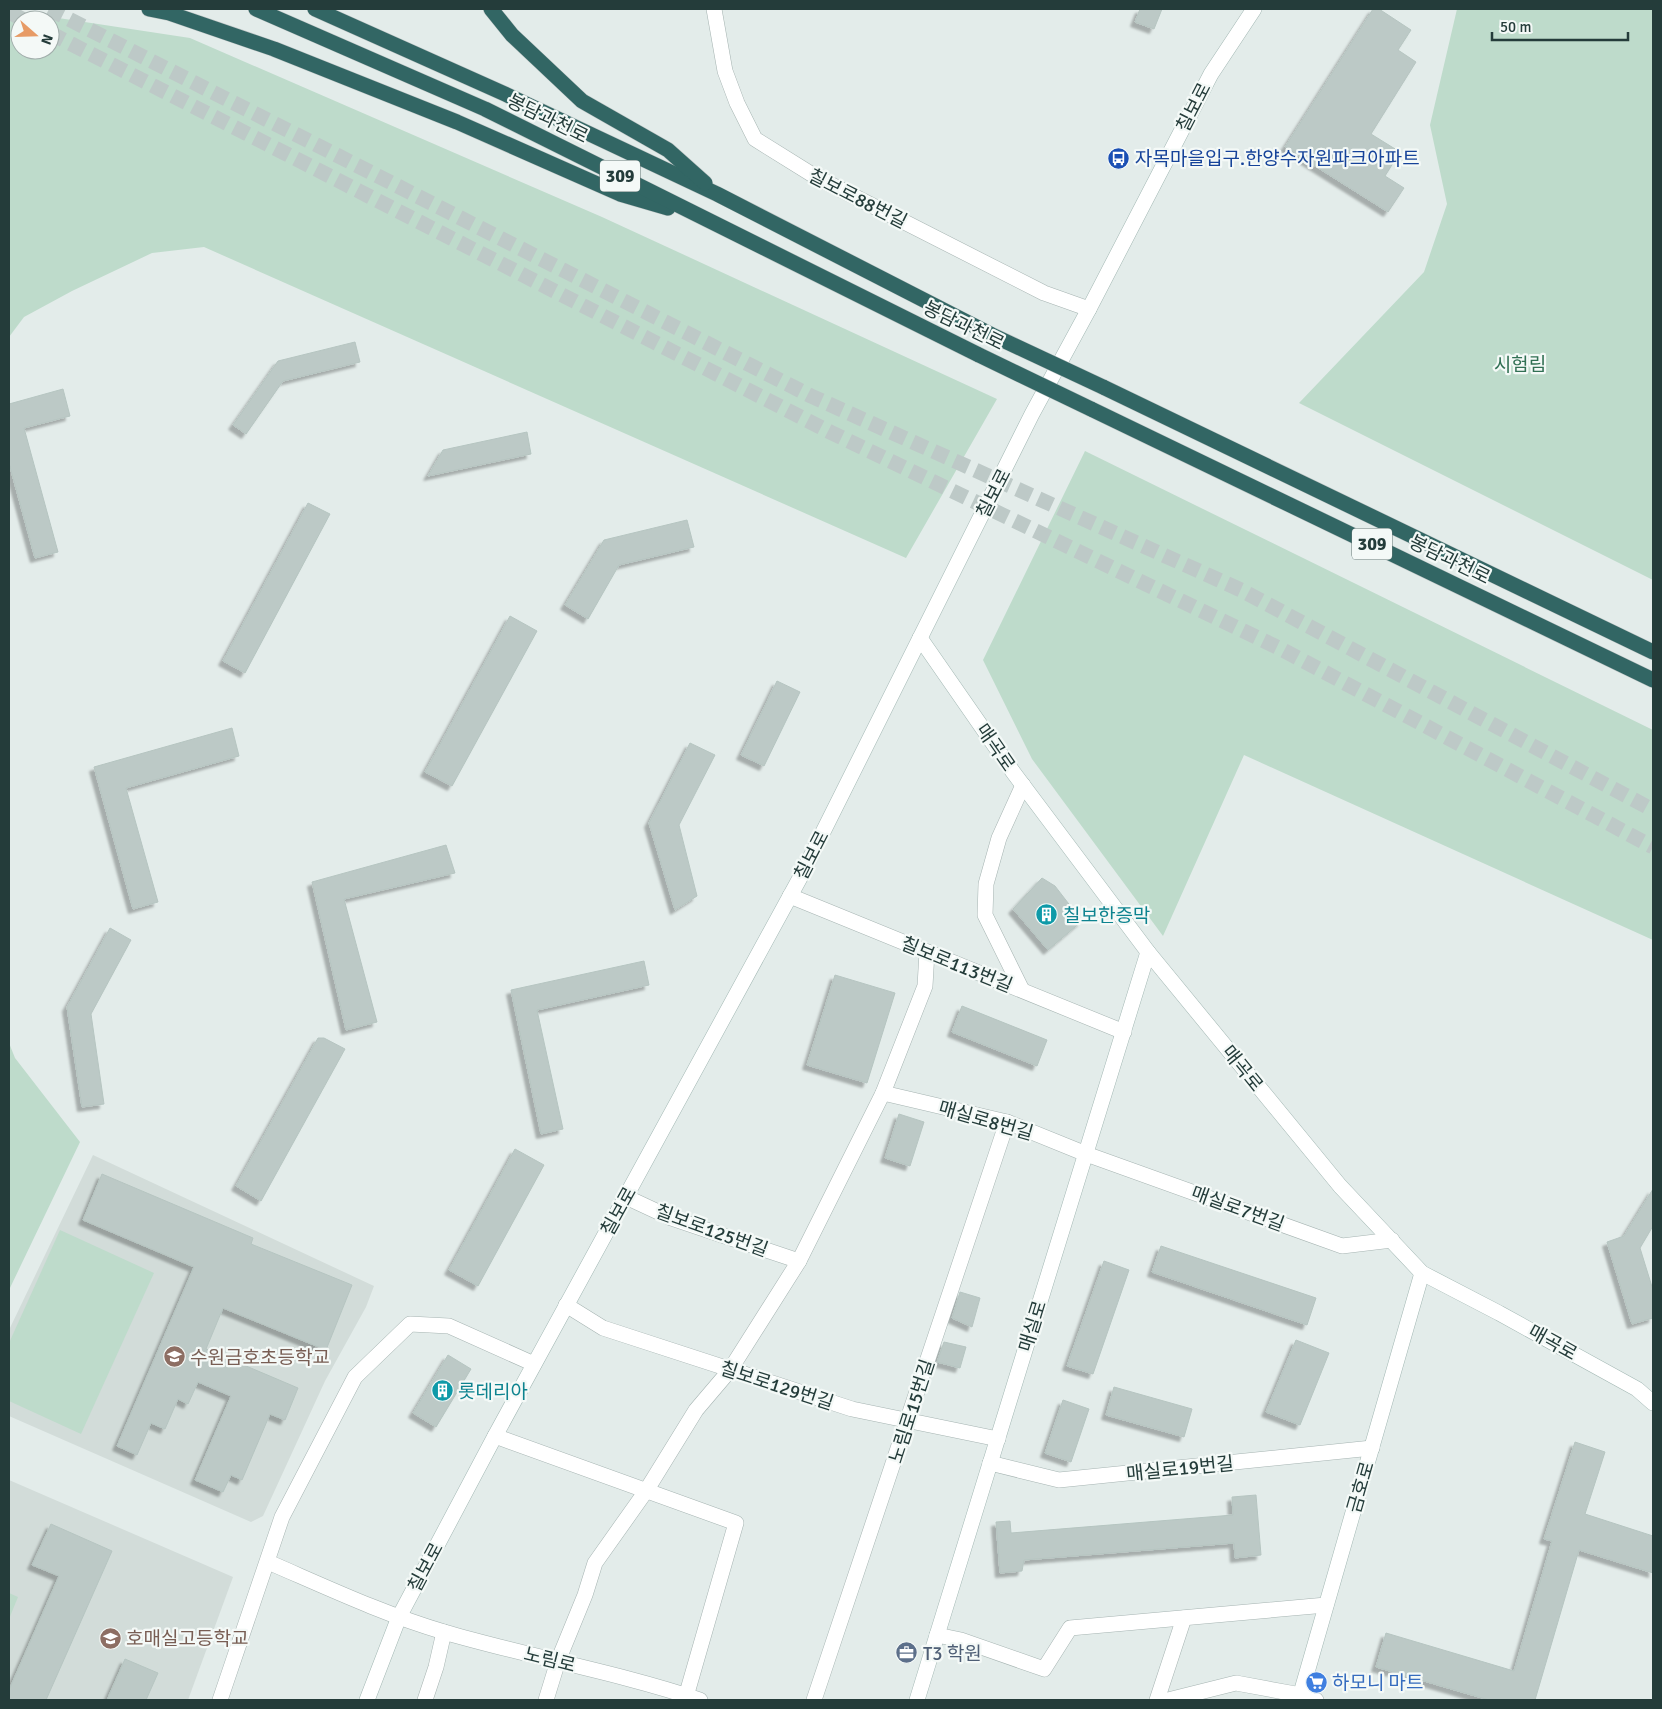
<svg xmlns="http://www.w3.org/2000/svg" width="1662" height="1709" viewBox="0 0 1662 1709" font-family="Signika,'Noto Sans KR',sans-serif">
<defs>
<filter id="shadow"><feDropShadow dx="-4.5" dy="4.5" stdDeviation="1" flood-color="#0004"/></filter>
</defs>
<rect width="100%" height="100%" fill="#e3ecea"/>
<!-- built -->
<g fill="#d2dcd9">
<path d="M93,1155L374,1286L366,1307L325,1381L263,1516L251,1522L9,1416V1330Z"/>
<path d="M9,1480L233,1577L188,1700H9Z"/>
</g>
<!-- green -->
<g fill="#bedbcb" fill-rule="evenodd">
<path d="M1457,9H1653V580L1299,403L1424,272L1447,204L1430,125Z"/>
<path d="M32,14L190,38L602,217L997,399L906,558L204,247L152,253L72,291L24,317L9,337V21ZM20,20H50V50H20Z"/>
<path d="M1085,451L1653,730V940L1244,755L1163,936L1032,759L983,660Z"/>
<path d="M9,1043L15,1058L80,1142L9,1290Z"/>
<path d="M60,1230L154,1273L81,1434L9,1401V1343Z"/>
<path d="M9,1593L18,1597L9,1619Z"/>
</g>
<!-- building -->
<g fill="#bcc9c6" stroke="#b6c5c1" filter="url(#shadow)">
<path d="M1140,9H1162L1154,29L1135,22Z"/>
<path d="M1373,9H1379L1411,30L1398,50L1416,62L1371,134L1400,152L1385,176L1404,188L1388,212L1285,147Z"/>
<path d="M355,342L360,362L283,381L246,434L233,425L278,361Z"/>
<path d="M63,389L70,416L24,428L58,552L35,558L9,463V404Z"/>
<path d="M527,432L531,454L428,476L443,450Z"/>
<path d="M308,503L330,514L245,673L223,661Z"/>
<path d="M687,520L694,547L619,565L588,619L565,605L604,540Z"/>
<path d="M510,616L537,631L452,786L425,772Z"/>
<path d="M777,681L800,692L764,766L741,755Z"/>
<path d="M232,728L239,756L126,788L158,902L133,909L94,767Z"/>
<path d="M690,743L715,755L679,825L697,896L675,910L649,823Z"/>
<path d="M446,845L455,873L344,899L377,1022L346,1030L312,882Z"/>
<path d="M1042,878L1055,886L1082,921L1048,950L1013,909Z"/>
<path d="M110,928L131,940L91,1014L104,1104L82,1107L67,1007Z"/>
<path d="M644,961L649,985L537,1010L563,1129L541,1134L511,990Z"/>
<path d="M835,975L895,993L867,1083L807,1065Z"/>
<path d="M962,1006L1047,1040L1037,1066L952,1032Z"/>
<path d="M318,1038H324L345,1049L261,1201L236,1186Z"/>
<path d="M899,1114L924,1122L910,1166L885,1158Z"/>
<path d="M515,1149L544,1165L478,1286L449,1270Z"/>
<path d="M102,1174L253,1238L251,1244L352,1285L326,1350L223,1308L206,1349L298,1388L285,1420L270,1414L242,1480L231,1475L223,1492L195,1480L231,1396L198,1382L188,1404L178,1399L165,1429L151,1423L137,1455L117,1446L194,1267L83,1220Z"/>
<path d="M1653,1189V1226L1640,1248L1653,1290V1318L1632,1324L1607,1242L1624,1236Z"/>
<path d="M1161,1246L1316,1298L1307,1325L1152,1272Z"/>
<path d="M1104,1261L1129,1270L1093,1374L1067,1366Z"/>
<path d="M960,1292L980,1298L972,1327L952,1318Z"/>
<path d="M1296,1340L1329,1353L1300,1425L1266,1412Z"/>
<path d="M944,1342L966,1347L960,1368L937,1362Z"/>
<path d="M448,1355L471,1369L436,1427L413,1413Z"/>
<path d="M1114,1387L1192,1409L1184,1437L1106,1415Z"/>
<path d="M1063,1400L1089,1409L1071,1462L1045,1453Z"/>
<path d="M1575,1442L1605,1452L1585,1514L1653,1536V1573L1579,1550L1535,1700H1489L1376,1667L1386,1633L1514,1671L1552,1541L1544,1539Z"/>
<path d="M1256,1495L1261,1555L1235,1558L1234,1543L1024,1560L1022,1571L1000,1573L996,1522L1010,1521L1011,1533L1233,1515L1232,1497Z"/>
<path d="M51,1524L112,1551L46,1700H9V1690L59,1576L32,1565Z"/>
<path d="M125,1659L158,1673L146,1700H107Z"/>
</g>
<g fill="none" stroke-linecap="round" stroke-linejoin="round">
<!-- highway-tunnel -->
<g stroke="#bdc9c7" stroke-width="15" stroke-dasharray="15 8" stroke-linecap="butt">
<path d="M49,9L811,396L1241,590L1653,810"/>
<path d="M9,12L24,20"/>
<path d="M50,33L830,432L1281,649L1653,847"/>
</g>
<defs>
<g id="street">
<path d="M714,9L725,71L737,103L755,139L816,177L1044,293L1089,309"/>
<path d="M790,896L1124,1032"/>
<path d="M1022,990L985,915L986,884L999,838L1023,785"/>
<path d="M883,1093L1007,1122L1086,1154L1342,1246L1392,1240"/>
<path d="M626,1197L671,1218L799,1261"/>
<path d="M566,1305L603,1328L852,1409L998,1439"/>
<path d="M495,1436L736,1523L685,1700"/>
<path d="M990,1463L1059,1480L1372,1448"/>
<path d="M268,1562C326,1587 383,1614 444,1632C529,1657 617,1672 700,1700"/>
<path d="M937,1635L961,1640L1044,1669L1070,1628L1326,1605"/>
<path d="M220,1700L282,1517L355,1377L410,1324L449,1326L534,1364"/>
<path d="M425,1700L436,1667L444,1632"/>
<path d="M546,1700L558,1661L585,1595L595,1563L646,1491L696,1410L730,1370L799,1261L883,1093L925,986L927,952"/>
<path d="M814,1700L1007,1122"/>
<path d="M1157,1700L1184,1618"/>
<path d="M1168,1700L1236,1683L1301,1695L1316,1700"/>
</g>
<g id="secondary">
<path d="M920,638L1013,772L1148,952L1340,1186L1422,1273L1499,1313L1637,1389L1653,1403"/>
<path d="M367,1700L399,1617L495,1436L801,876L1032,414L1089,309L1211,74L1254,9"/>
<path d="M917,1700L1148,952"/>
<path d="M1299,1700L1422,1273"/>
</g>
<g id="highway">
<path d="M149,9L169,13L274,49L457,122L620,194L668,208"/>
<path d="M256,9L485,109L979,355"/>
<path d="M315,9L505,94L717,194L992,335"/>
<path d="M491,9L512,35L582,101L668,150L705,183"/>
<path d="M1103,387L1653,652"/>
<path d="M1091,409L1653,680"/>
</g>
</defs>
<!-- street casing -->
<use href="#street" stroke="#a6b4b2" stroke-width="16"/>
<!-- secondary casing -->
<use href="#secondary" stroke="#a2b7b3" stroke-width="16"/>
<!-- highway casing -->
<use href="#highway" stroke="#c2c8c8" stroke-width="16"/>
<!-- street -->
<use href="#street" stroke="#fff" stroke-width="15"/>
<!-- secondary -->
<use href="#secondary" stroke="#fff" stroke-width="15"/>
<!-- highway -->
<use href="#highway" stroke="#326664" stroke-width="15"/>
<defs>
<g id="highway-bridge">
<path d="M992,335L1103,387"/>
<path d="M979,355L1091,409"/>
</g>
</defs>
<!-- highway-bridge casing -->
<use href="#highway-bridge" stroke="#c2c8c8" stroke-width="16" stroke-linecap="butt"/>
<!-- highway-bridge -->
<use href="#highway-bridge" stroke="#326664" stroke-width="15"/>
</g>
<!-- icons -->
<defs>
<symbol id="bus-disc" viewBox="-11 -11 22 22"><circle r="9.5" fill="#1a4fb4" stroke="#f4f9f7"/><path d="M-5-6H5V4H4V6H2V4H-2V6H-4V4H-5ZM-3.5-4V0h7V-4ZM-3.5 1.2v1.5H-2V1.2ZM2 1.2v1.5H3.5V1.2Z" fill="#fff"/></symbol>
<symbol id="building-disc" viewBox="-11 -11 22 22"><circle r="9.5" fill="#0f9aa8" stroke="#f4f9f7"/><path d="M-4-6H4V6H1V3H-1V6H-4ZM-2.5-4.3h1.7v1.8h-1.7ZM.8-4.3h1.7v1.8H.8ZM-2.5-1h1.7V.8h-1.7ZM.8-1h1.7V.8H.8Z" fill="#fff"/></symbol>
<symbol id="school-disc" viewBox="-11 -11 22 22"><circle r="9.5" fill="#8d6e63" stroke="#f4f9f7"/><path d="M0-5L7-2L0 1L-7-2ZM-4 1L0 2.5L4 1V4Q0 6-4 4Z" fill="#fff"/></symbol>
<symbol id="office-disc" viewBox="-11 -11 22 22"><circle r="9.5" fill="#5c6f8a" stroke="#f4f9f7"/><path d="M-6-3h4V-5.5h4V-3h4V5H-6ZM-1-4.5V-3h2v-1.5ZM-6 0V1H6V0Z" fill="#fff"/></symbol>
<symbol id="supermarket-disc" viewBox="-11 -11 22 22"><circle r="9.5" fill="#3f7fe0" stroke="#f4f9f7"/><path d="M-6-5.5h2.5l.6 2H6L4.5 2H-2.5L-4.4-4H-6ZM-1.5 3.2a1.3 1.3 0 1 0 .1 0ZM3 3.2a1.3 1.3 0 1 0 .1 0Z" fill="#fff"/></symbol>
</defs>
<g fill-rule="evenodd">
<use href="#bus-disc" x="1106" y="146" width="25" height="25"/>
<use href="#building-disc" x="1034" y="902" width="25" height="25"/>
<use href="#school-disc" x="162" y="1344" width="25" height="25"/>
<use href="#building-disc" x="430" y="1378" width="25" height="25"/>
<use href="#school-disc" x="98" y="1626" width="25" height="25"/>
<use href="#office-disc" x="894" y="1640" width="25" height="25"/>
<use href="#supermarket-disc" x="1304" y="1670" width="25" height="25"/>
</g>
<g text-anchor="middle" stroke-width="4.5" stroke-linejoin="round" paint-order="stroke">
<!-- shield labels -->
<g fill="#f4f9f7" stroke="#627573" stroke-width="1">
<rect x="600" y="160.5" width="40" height="31" rx="4"/>
<rect x="1352" y="528.5" width="40" height="31" rx="4"/>
</g>
<g font-size="18" font-weight="bold" fill="#243c3a">
<text x="620" y="182">309</text>
<text x="1372" y="550">309</text>
</g>
<!-- street labels -->
<g font-size="19" fill="#243c3a" stroke="#f4f9f7">
<text transform="translate(1193 107) rotate(-63)" y="7">칠보로</text>
<text transform="translate(548 118) rotate(26)" y="7">봉담과천로</text>
<text transform="translate(858 198) rotate(27)" y="7">칠보로88번길</text>
<text transform="translate(964 325) rotate(26)" y="7">봉담과천로</text>
<text transform="translate(993 493) rotate(-63)" y="7">칠보로</text>
<text transform="translate(1450 559) rotate(26)" y="7">봉담과천로</text>
<text transform="translate(996 747) rotate(55)" y="7">매곡로</text>
<text transform="translate(811 855) rotate(-63)" y="7">칠보로</text>
<text transform="translate(957 964) rotate(22)" y="7">칠보로113번길</text>
<text transform="translate(1243 1068) rotate(51)" y="7">매곡로</text>
<text transform="translate(986 1120) rotate(16)" y="7">매실로8번길</text>
<text transform="translate(1238 1208) rotate(20)" y="7">매실로7번길</text>
<text transform="translate(618 1211) rotate(-61)" y="7">칠보로</text>
<text transform="translate(712 1230) rotate(20)" y="7">칠보로125번길</text>
<text transform="translate(1032 1326) rotate(-73)" y="7">매실로</text>
<text transform="translate(1553 1342) rotate(29)" y="7">매곡로</text>
<text transform="translate(777 1385) rotate(18)" y="7">칠보로129번길</text>
<text transform="translate(911 1411) rotate(-72)" y="7">노림로15번길</text>
<text transform="translate(1180 1468) rotate(-6)" y="7">매실로19번길</text>
<text transform="translate(1360 1487) rotate(-74)" y="7">금호로</text>
<text transform="translate(425 1567) rotate(-62)" y="7">칠보로</text>
<text transform="translate(550 1659) rotate(14)" y="7">노림로</text>
</g>
<!-- transit labels -->
<g font-size="19" fill="#164399" stroke="#f4f9f7" text-anchor="start">
<text x="1135" y="165">자목마을입구.한양수자원파크아파트</text>
</g>
<!-- park labels -->
<g font-size="19" fill="#317054" stroke="#f4f9f7">
<text x="1520" y="371">시험림</text>
</g>
<!-- culture labels -->
<g font-size="19" fill="#0d838f" stroke="#f4f9f7" text-anchor="start">
<text x="1063" y="922">칠보한증막</text>
<text x="458" y="1398">롯데리아</text>
</g>
<!-- education labels -->
<g font-size="19" fill="#785e54" stroke="#f4f9f7" text-anchor="start">
<text x="190" y="1364">수원금호초등학교</text>
<text x="126" y="1645">호매실고등학교</text>
</g>
<!-- service labels -->
<g font-size="19" fill="#4e5e75" stroke="#f4f9f7" text-anchor="start">
<text x="923" y="1660">T3 학원</text>
</g>
<!-- shop labels -->
<g font-size="19" fill="#366cbe" stroke="#f4f9f7" text-anchor="start">
<text x="1332" y="1689">하모니 마트</text>
</g>
</g>
<!-- border -->
<rect width="1662" height="1709" fill="none" stroke="#243c3a" stroke-width="20"/>
<!-- north arrow -->
<g transform="translate(35 35) rotate(110)"><circle r="24" fill="#f4f9f7" stroke="#a1adab"/>
<path d="M0-4L9 19L0 12L-9 19Z" fill="#e79b66"/>
<text y="-8" font-size="14" font-weight="bold" text-anchor="middle" fill="#243c3a">N</text>
</g>
<!-- scale -->
<path d="M1492 32v8h136v-8" fill="none" stroke="#243c3a" stroke-width="2.5"/>
<text x="1500" y="32" font-size="15" fill="#243c3a" stroke="#f4f9f7" stroke-width="4" paint-order="stroke">50 m</text>
</svg>
